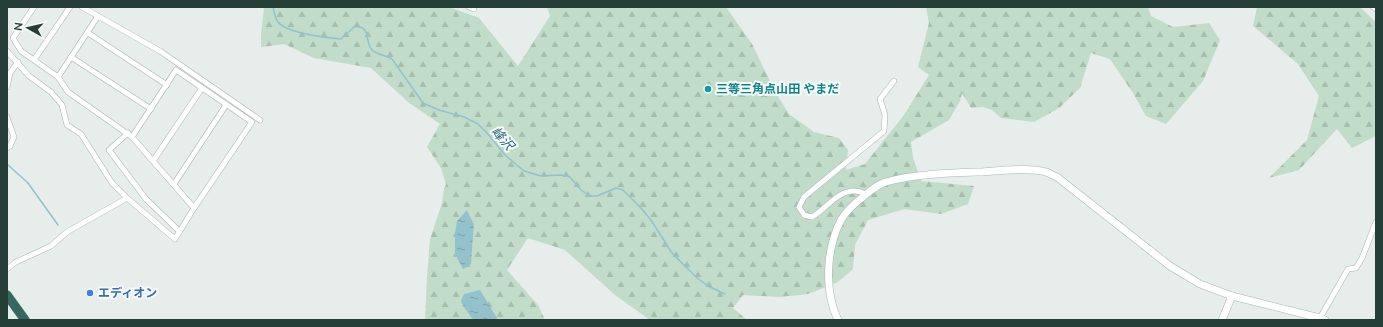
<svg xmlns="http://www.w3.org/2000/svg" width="1383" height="327" viewBox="0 0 1383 327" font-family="Mulish,'Noto Sans JP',sans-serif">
<defs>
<pattern id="forest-firs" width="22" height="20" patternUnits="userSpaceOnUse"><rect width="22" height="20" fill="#c1dcc9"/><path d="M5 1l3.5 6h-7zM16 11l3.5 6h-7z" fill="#a6bead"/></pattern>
<pattern id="water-ripples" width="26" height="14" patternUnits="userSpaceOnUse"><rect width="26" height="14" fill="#93c2cd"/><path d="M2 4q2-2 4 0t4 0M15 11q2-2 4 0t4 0" fill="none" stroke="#789fa7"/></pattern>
</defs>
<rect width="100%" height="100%" fill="#e6edea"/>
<!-- forest -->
<g fill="url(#forest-firs)" fill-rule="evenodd">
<path d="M262,7H449L479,18L518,66L550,16L547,7H726L752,44L777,95L789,114L814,132L839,138L848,150L846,170L865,164L904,115L929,75L918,67L929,23L926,7H1148L1151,16L1173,27L1209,23L1220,40L1203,81L1166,124L1146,116L1133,93L1110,59L1091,53L1080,88L1059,108L1034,122L1001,118L992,110L983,107L971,108L962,93L960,101L949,120L911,142L913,157L921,181L974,186L968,204L941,214L904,209L868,220L855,245L853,269L838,282L808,294L779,297L743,295L733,308L747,320H650L615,295L565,250L528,238L507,270L538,305L545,320H497V318L463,306L473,320H425L427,277L430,239L442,203L444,189L446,184L441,168L427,147L440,124L408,102L371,68L314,58L284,44L261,47V35L264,9ZM467,210L474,224L471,263Z"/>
<path d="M1257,7H1360L1376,22V136L1352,148L1337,129L1299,170L1269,178L1307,140L1319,96L1298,64L1253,26Z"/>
</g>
<!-- water -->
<g fill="url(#water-ripples)">
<path d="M467,210L474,224L471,264L463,269L455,254V233L457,221Z"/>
<path d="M480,290L497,318V320H473L463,306L461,301L464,294Z"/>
</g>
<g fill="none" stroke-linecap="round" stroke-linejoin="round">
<!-- stream -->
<g stroke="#93c2cd" stroke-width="1.5">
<path d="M273,7C274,11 275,18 278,22C286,33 327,38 341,39L354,27C372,25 364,41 372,50C377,55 386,55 392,59L423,103L439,110L464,117L478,124L488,134L505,155L524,171L541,176L561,175L570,177L581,190L590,196H597L616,188L623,190L640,207L651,220L672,253L697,278L708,286L725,294"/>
<path d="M7,164L28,183L58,225"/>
</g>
<defs>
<g id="street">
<path d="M34,7L13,38L21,51L58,77L68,92L132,137L194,208"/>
<path d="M82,7L160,51L260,120"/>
<path d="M469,7L474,9"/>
<path d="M1373,7L1376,9"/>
<path d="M88,33L167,85"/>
<path d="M7,51L29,76L51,92L62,105L67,125L81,134L112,183L127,198L67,232L51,246L16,262L7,269"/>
<path d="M71,57L151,109"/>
<path d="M34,60L70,7"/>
<path d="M58,77L98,16"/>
<path d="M7,87L10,73L18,62"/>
<path d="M7,117L14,137L10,146L7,148"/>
<path d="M128,133L109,150L146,199L179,231"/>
<path d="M153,161L202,88"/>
<path d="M174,184L226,105"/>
<path d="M867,194C863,193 858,191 855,191C838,190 826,209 812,217L804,215L799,207L804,197L884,131L885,115L880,99L894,81"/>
<path d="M127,198L175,239L194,208L252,122L176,70L132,137"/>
<path d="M1320,318L1348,269L1356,268L1362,258L1376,222"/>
</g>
<g id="secondary">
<path d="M838,320C824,291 826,249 841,220C846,211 855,203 864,196C870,191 878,184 886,182C914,174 951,173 980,172C997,171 1030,167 1046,172C1050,173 1053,176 1057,177L1170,266L1200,284L1232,296L1320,318L1325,320"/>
<path d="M1222,320L1232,296"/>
</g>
<path id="highway" d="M7,295L25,320"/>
</defs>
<!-- street casing -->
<use href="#street" stroke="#a9b5b1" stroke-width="6"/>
<!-- secondary casing -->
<use href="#secondary" stroke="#a5b8b2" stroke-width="8"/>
<!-- highway casing -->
<use href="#highway" stroke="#c2c9c7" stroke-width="10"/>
<!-- street -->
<use href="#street" stroke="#fff" stroke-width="5"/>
<!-- secondary -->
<use href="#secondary" stroke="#fff" stroke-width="7"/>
<!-- highway -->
<use href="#highway" stroke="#34685f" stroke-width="9"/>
</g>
<!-- markers -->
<circle fill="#0f9aa8" stroke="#f6faf8" stroke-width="1.5" cx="708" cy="89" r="4"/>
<circle fill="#3f7fe0" stroke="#f6faf8" stroke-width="1.5" cx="90" cy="293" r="4"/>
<g text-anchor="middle" stroke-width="4" stroke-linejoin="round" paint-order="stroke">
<!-- culture labels -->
<g font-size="12" font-weight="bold" fill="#0d838f" stroke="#f6faf8" text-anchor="start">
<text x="716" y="93">三等三角点山田 やまだ</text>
</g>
<!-- shop labels -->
<g font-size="12" font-weight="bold" fill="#366cbe" stroke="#f6faf8" text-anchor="start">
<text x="98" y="297">エディオン</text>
</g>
<!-- water labels -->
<g font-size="13" font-style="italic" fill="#256575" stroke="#f6faf8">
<text transform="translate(503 138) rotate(48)" y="5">峰沢</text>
</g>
</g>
<!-- border -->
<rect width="1383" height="327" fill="none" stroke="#263e38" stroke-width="16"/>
<!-- north arrow -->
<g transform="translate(28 28) rotate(278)" stroke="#f6faf8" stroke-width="3" paint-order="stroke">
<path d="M0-3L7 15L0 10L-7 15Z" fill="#263e38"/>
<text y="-6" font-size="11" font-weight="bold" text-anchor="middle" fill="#263e38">N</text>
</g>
</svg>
